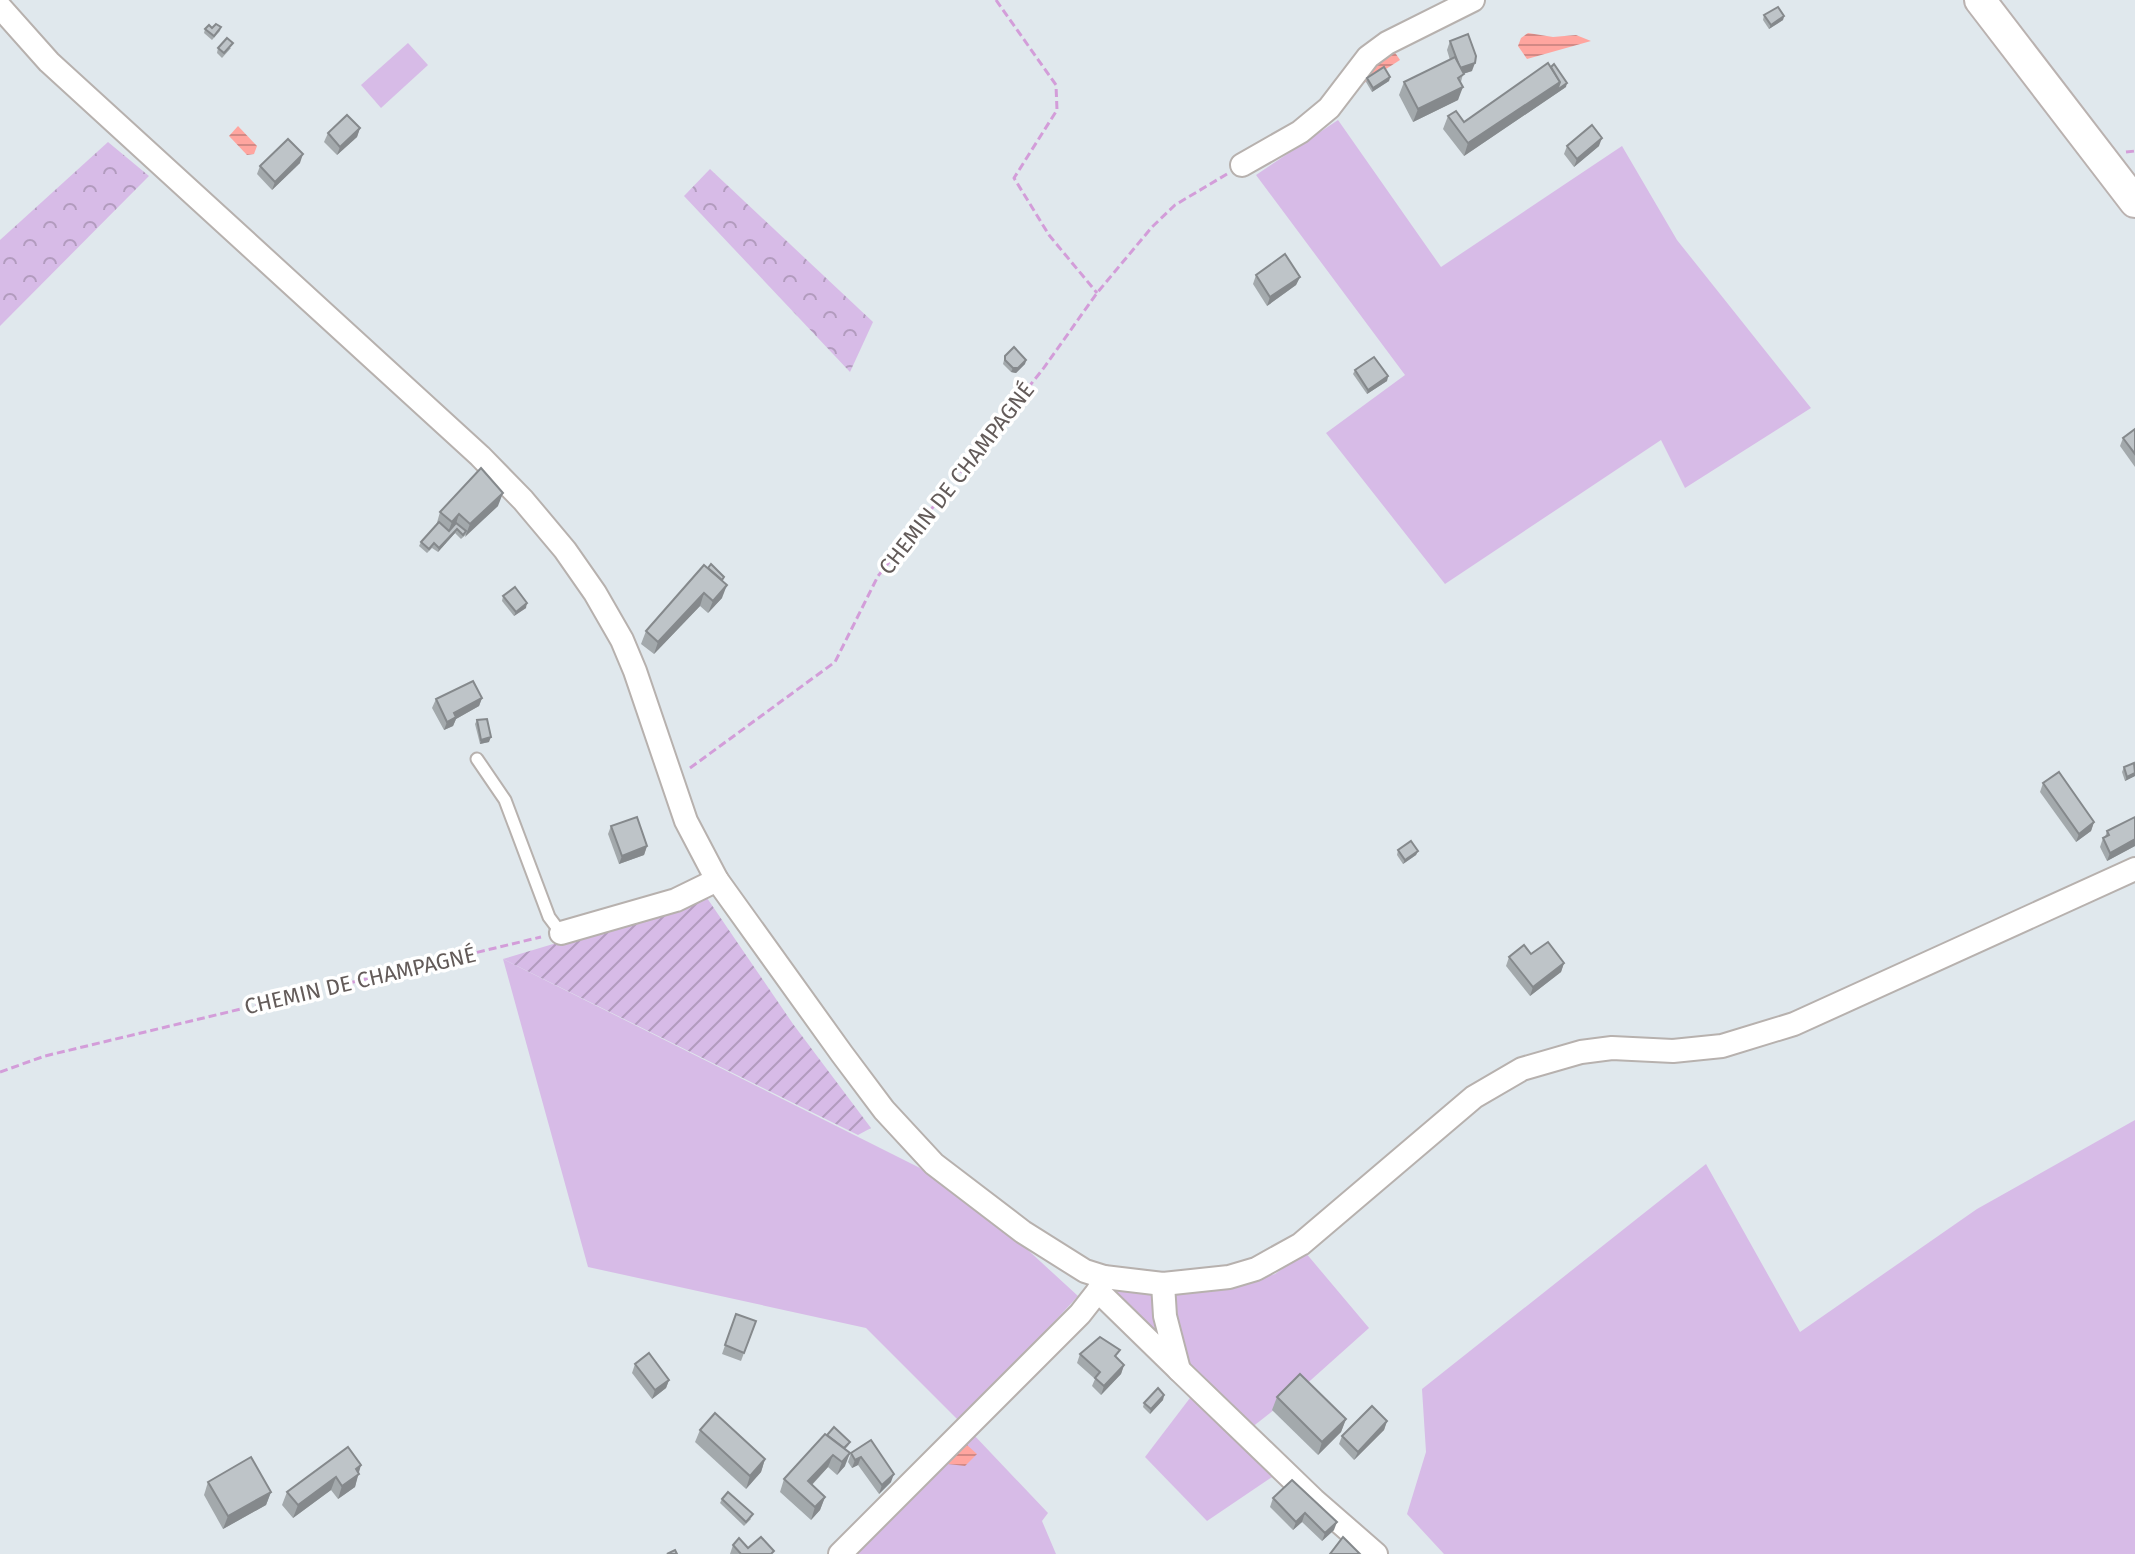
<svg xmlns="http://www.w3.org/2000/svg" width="2135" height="1554" viewBox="0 0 2135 1554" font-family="'Fira Sans',sans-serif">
<defs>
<pattern id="forest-crowns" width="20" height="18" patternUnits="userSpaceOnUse" patternTransform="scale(2)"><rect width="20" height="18" fill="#d7bbe7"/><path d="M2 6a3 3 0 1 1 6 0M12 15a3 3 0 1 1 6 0" fill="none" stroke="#b29bbe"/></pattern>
<pattern id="garden-furrows" width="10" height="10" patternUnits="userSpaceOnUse" patternTransform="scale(2)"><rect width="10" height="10" fill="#d7bbe7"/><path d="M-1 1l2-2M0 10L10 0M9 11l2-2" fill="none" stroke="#b29bbe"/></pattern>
<pattern id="water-rules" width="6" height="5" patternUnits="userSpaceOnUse" patternTransform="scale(2)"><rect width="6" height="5" fill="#ffa59f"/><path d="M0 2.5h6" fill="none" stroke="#d28985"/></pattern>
</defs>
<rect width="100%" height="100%" fill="#e0e8ed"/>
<!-- green -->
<g fill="#d7bbe7">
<path d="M408,43L428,65L381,108L361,85Z"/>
<path d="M1338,120L1441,267L1622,146L1677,240L1811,408L1685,488L1661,440L1445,584L1326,433L1405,375L1256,175Z"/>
<path d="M503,959L920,1168L1017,1240L1078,1296L961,1423L866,1328L588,1267Z"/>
<path d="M2135,1120V1554H1444L1407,1514L1426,1452L1422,1389L1706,1164L1800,1332L1977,1209Z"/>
<path d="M1305,1252L1369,1328L1302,1388L1251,1428L1188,1369L1171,1312L1176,1294L1240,1285L1275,1274Z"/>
<path d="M1134,1288L1157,1292L1169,1356L1111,1296L1118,1291Z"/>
<path d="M1193,1394L1275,1475L1207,1521L1145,1457Z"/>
<path d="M973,1434L1048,1513L1042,1521L1056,1554H855Z"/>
</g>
<!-- forest -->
<g fill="url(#forest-crowns)">
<path d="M108,142L149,176L0,326V240Z"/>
<path d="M710,169L873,322L850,372L684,196Z"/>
</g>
<!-- garden -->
<path fill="url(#garden-furrows)" d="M707,898L793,1024L871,1128L858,1135L503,959Z"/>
<!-- water -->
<g fill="url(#water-rules)">
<path d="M1528,33L1553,37L1576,35L1591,41L1527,59L1518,46L1521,38Z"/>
<path d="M1394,51L1400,60L1364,83L1363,76L1379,59Z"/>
<path d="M238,126L257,146L254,154L247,155L229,136Z"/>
<path d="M967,1445L977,1454L965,1466L948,1464Z"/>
</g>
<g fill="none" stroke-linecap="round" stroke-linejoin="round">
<defs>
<path id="lane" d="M477,759L505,800L549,917L561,933"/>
<g id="street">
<path d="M0,7L49,62L480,456L523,500L565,550L595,593L622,640L635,671L686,821L717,880L842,1054L884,1110L934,1164L1023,1232L1085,1271L1104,1277L1163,1284L1229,1277L1256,1269L1301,1244L1474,1097L1522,1069L1581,1052L1612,1048L1673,1051L1722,1046L1794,1024L2135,869"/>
<path d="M1242,165L1300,132L1329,108L1368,57L1387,43L1473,0"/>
<path d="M561,933L676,900L717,880"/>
<path d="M1098,1291L1179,1370L1165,1316L1163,1284"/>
<path d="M1179,1370L1314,1500L1376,1554"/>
<path d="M840,1554L1080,1314L1098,1291L1104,1277"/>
</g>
<path id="secondary" d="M1980,0L2135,202"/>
</defs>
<!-- lane casing -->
<use href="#lane" stroke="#b7b1ae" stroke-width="15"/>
<!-- street casing -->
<use href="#street" stroke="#b7b1ae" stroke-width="26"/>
<!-- secondary casing -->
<use href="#secondary" stroke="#bab2b0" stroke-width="34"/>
<!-- path -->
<g stroke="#d39dd9" stroke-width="3" stroke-dasharray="8 4" stroke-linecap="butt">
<path d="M996,0L1056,85L1057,110L1014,178L1049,235L1097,293"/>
<path d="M2126,152L2135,151"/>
<path d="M690,768L835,662L878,576L1043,369L1097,293L1152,227L1175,205L1227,174"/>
<path d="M0,1072L45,1056L541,937"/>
</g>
<!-- lane -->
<use href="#lane" stroke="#fff" stroke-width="11"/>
<!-- street -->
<use href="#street" stroke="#fff" stroke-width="22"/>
<!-- secondary -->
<use href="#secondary" stroke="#fff" stroke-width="30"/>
</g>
<!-- wall -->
<g fill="#a3a9ac">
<path d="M1764,15L1784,16L1783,20L1769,29L1763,20Z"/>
<path d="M221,27L220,31L212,40L204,33L205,29Z"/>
<path d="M1450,41L1472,71L1463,74L1461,82L1458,100L1413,122L1399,95L1404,82L1450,60L1447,50Z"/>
<path d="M218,48H231L222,58L217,53Z"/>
<path d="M1390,77L1389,81L1372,92L1366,82L1367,78Z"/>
<path d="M1566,87L1464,156L1443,129L1448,116L1464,122Z"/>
<path d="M360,128L357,137L337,155L324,142L328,133Z"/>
<path d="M1567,146H1599L1574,167L1564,154Z"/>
<path d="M300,163L272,190L257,174L260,166Z"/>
<path d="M1256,275L1300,277L1296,285L1267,306L1253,284Z"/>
<path d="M1005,356L1026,360L1025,364L1016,373L1011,372L1003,364Z"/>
<path d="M1355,370L1388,376L1387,381L1367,394L1353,374Z"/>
<path d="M2135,429V467L2120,446L2123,438Z"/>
<path d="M498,506L461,539L455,533L438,552L432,548L427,553L419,546L421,542L436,526L440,512Z"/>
<path d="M723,581L722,598L708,613L700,606L654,654L641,644L646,631Z"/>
<path d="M503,596L526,608L514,616L502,601Z"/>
<path d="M482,698L479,706L456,719L453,726L444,730L432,708L436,699Z"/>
<path d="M477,720L489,742L480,744L475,724Z"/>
<path d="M2135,766V776L2125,781L2122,772L2124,767Z"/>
<path d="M2043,783L2094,822L2091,831L2076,842L2040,792Z"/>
<path d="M2135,817V846L2107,861L2100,847L2103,838L2105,837L2107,831Z"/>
<path d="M611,826L647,846L644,855L619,864L608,834Z"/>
<path d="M1398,850L1418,851L1416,855L1403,864L1397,855Z"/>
<path d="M1531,954L1564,963L1561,972L1530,996L1506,966L1509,957Z"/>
<path d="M736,1314L756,1321L741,1361L722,1354Z"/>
<path d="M1080,1354L1117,1359L1124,1365L1121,1374L1101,1395L1092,1386L1095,1379L1077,1363Z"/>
<path d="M635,1364L669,1380L666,1388L652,1399L632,1373Z"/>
<path d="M1164,1395L1163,1400L1150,1414L1143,1407L1144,1403Z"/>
<path d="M1277,1397L1346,1419L1341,1432L1318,1455L1272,1410Z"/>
<path d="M1387,1421L1384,1430L1354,1460L1339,1444L1342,1436Z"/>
<path d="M700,1430L765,1459L761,1472L746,1489L695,1442Z"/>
<path d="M871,1440L891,1482L879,1494L858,1465L852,1468L848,1462L851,1453Z"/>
<path d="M850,1442L848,1446L845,1449V1466L837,1475L828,1467L812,1485L825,1497L820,1510L811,1520L780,1492L784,1479Z"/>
<path d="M348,1447L358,1473L355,1487L338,1499L331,1490L293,1518L282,1505L287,1492Z"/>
<path d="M1292,1480L1334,1530L1322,1541L1302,1522L1293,1530L1270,1507L1273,1498Z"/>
<path d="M208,1482L271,1492L266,1505L223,1529L204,1495Z"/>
<path d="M722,1499L751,1519L744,1526L720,1503Z"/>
<path d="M733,1545L773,1554H730Z"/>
</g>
<!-- shaded-wall -->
<g fill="#85898c">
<path d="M1784,16L1783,20L1769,29L1771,25Z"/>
<path d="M1475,63L1472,71L1456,76L1459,68Z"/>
<path d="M1390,77L1389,81L1372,92L1373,88Z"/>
<path d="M1560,82L1567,83L1566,87L1464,156L1468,143Z"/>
<path d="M1463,87L1458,100L1413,122L1418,109Z"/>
<path d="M360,128L357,137L337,155L340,147Z"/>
<path d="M1602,138L1599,146L1574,167L1577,159Z"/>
<path d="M303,154L300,163L272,190L275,182Z"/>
<path d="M1300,277L1296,285L1267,306L1270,297Z"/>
<path d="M1026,360L1025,364L1016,373L1011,372L1013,368Z"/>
<path d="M1388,376L1387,381L1367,394L1368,390Z"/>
<path d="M503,493L498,506L465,537L470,524Z"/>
<path d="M459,514L455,527L447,535L452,522Z"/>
<path d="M457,529L455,533L438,552L439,548Z"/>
<path d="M727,585L722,598L708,613L713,601Z"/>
<path d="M704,593L700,606L654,654L658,642Z"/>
<path d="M527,603L526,608L514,616L516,612Z"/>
<path d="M482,698L479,706L456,719L453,726L444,730L447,722L454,713Z"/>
<path d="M491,737L489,742L480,744L481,740Z"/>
<path d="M2135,773V776L2125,781L2127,777Z"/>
<path d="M2094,822L2091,831L2076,842L2079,834Z"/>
<path d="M2135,839V846L2107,861L2110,853Z"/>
<path d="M647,846L644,855L619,864L622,856Z"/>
<path d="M1418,851L1416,855L1403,864L1405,860Z"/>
<path d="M1564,963L1561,972L1530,996L1533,987Z"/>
<path d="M1124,1365L1121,1374L1101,1395L1104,1386Z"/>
<path d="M669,1380L666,1388L652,1399L655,1390Z"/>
<path d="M1164,1395L1163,1400L1150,1414L1151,1409Z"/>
<path d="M1346,1419L1341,1432L1318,1455L1322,1442Z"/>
<path d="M1387,1421L1384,1430L1354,1460L1358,1452Z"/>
<path d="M850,1453L845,1466L837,1475L842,1462Z"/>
<path d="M833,1455L828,1467L803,1494L808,1481Z"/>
<path d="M861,1457L858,1465L852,1468L855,1460Z"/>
<path d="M765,1459L761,1472L746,1489L750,1476Z"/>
<path d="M361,1465L355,1487L338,1499L342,1486L356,1469Z"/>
<path d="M894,1474L891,1482L879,1494L882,1485Z"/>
<path d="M336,1477L331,1490L293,1518L298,1505Z"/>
<path d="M271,1492L266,1505L223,1529L228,1516Z"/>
<path d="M825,1497L820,1510L811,1520L815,1507Z"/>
<path d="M1305,1513L1302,1522L1293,1530L1296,1522Z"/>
<path d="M1337,1522L1334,1530L1322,1541L1325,1533Z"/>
</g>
<!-- building -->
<g fill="#bec4c8" stroke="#85898c" stroke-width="2">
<path d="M1778,7L1784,16L1771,25L1764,15Z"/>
<path d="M216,24L221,27L214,36L205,29L209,25L212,28Z"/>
<path d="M1468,34L1476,56L1475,63L1460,68L1450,41Z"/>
<path d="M227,38L233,43L224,53L218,48Z"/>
<path d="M1455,57L1464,74L1458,78L1463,87L1418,109L1404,82Z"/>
<path d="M1548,63L1560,82L1468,143L1448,116L1456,111L1464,122Z"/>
<path d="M1554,64L1567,83L1557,90L1560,82L1551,67Z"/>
<path d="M1384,67L1390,77L1373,88L1367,78Z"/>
<path d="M347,115L360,128L340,147L328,133Z"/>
<path d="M1592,125L1602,138L1577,159L1567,146Z"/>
<path d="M288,139L303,154L275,182L260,166Z"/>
<path d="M1285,254L1300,277L1270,297L1256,275Z"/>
<path d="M1014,347L1026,360L1018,368H1013L1005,360V356Z"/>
<path d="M1374,357L1388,376L1368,390L1355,370Z"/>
<path d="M2135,429V454L2123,438Z"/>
<path d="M481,468L503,493L470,524L459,514L452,522L440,512Z"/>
<path d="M439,522L449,531L456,523L466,531L463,535L457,529L439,548L434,543L429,549L421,542Z"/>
<path d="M711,564L724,577L722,580L708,568Z"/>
<path d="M704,565L727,585L713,601L704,593L658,642L646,631Z"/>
<path d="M515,587L527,603L516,612L503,596Z"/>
<path d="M473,681L482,698L454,713L456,717L447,722L436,699Z"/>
<path d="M487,719L491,737L481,740L477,720Z"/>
<path d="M2134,763L2135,773L2127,777L2124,767Z"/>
<path d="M2059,772L2094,822L2079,834L2043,783Z"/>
<path d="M637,817L647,846L622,856L611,826Z"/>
<path d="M2135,817V839L2110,853L2103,838L2109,835L2107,831Z"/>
<path d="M1411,841L1418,851L1405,860L1398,850Z"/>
<path d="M1548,942L1564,963L1533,987L1509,957L1524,945L1531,954Z"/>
<path d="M736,1314L756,1321L744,1353L725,1345Z"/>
<path d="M1100,1337L1120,1350L1115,1356L1124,1365L1104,1386L1095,1378L1100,1372L1080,1354Z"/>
<path d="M649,1353L669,1380L655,1390L635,1364Z"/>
<path d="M1300,1374L1346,1419L1322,1442L1277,1397Z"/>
<path d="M1158,1388L1164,1395L1151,1409L1144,1403Z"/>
<path d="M1372,1406L1387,1421L1358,1452L1342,1436Z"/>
<path d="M715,1413L765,1459L750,1476L700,1430Z"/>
<path d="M834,1427L850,1442L844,1448L827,1435Z"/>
<path d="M825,1434L850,1453L842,1462L833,1455L808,1481L825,1497L815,1507L784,1479Z"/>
<path d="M871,1440L894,1474L882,1485L861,1457L855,1460L851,1453Z"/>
<path d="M348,1447L361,1465L356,1469L359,1474L342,1486L336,1477L298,1505L287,1492Z"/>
<path d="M251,1457L271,1492L228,1516L208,1482Z"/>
<path d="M1292,1480L1337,1522L1325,1533L1305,1513L1296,1522L1273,1498Z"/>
<path d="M728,1492L753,1514L746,1522L722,1499Z"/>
<path d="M761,1537L774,1551L771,1554H741L733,1545L739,1538L748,1548Z"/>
<path d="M1343,1537L1360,1554H1330Z"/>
<path d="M675,1550L677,1554H667Z"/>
</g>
<g text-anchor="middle" stroke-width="7" stroke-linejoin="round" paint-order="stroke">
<!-- street labels -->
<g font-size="22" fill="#635b59" stroke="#fff">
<text transform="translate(956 478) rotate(-52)" y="8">CHEMIN DE CHAMPAGNÉ</text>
<text transform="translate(360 980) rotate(-13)" y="8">CHEMIN DE CHAMPAGNÉ</text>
</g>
</g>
</svg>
